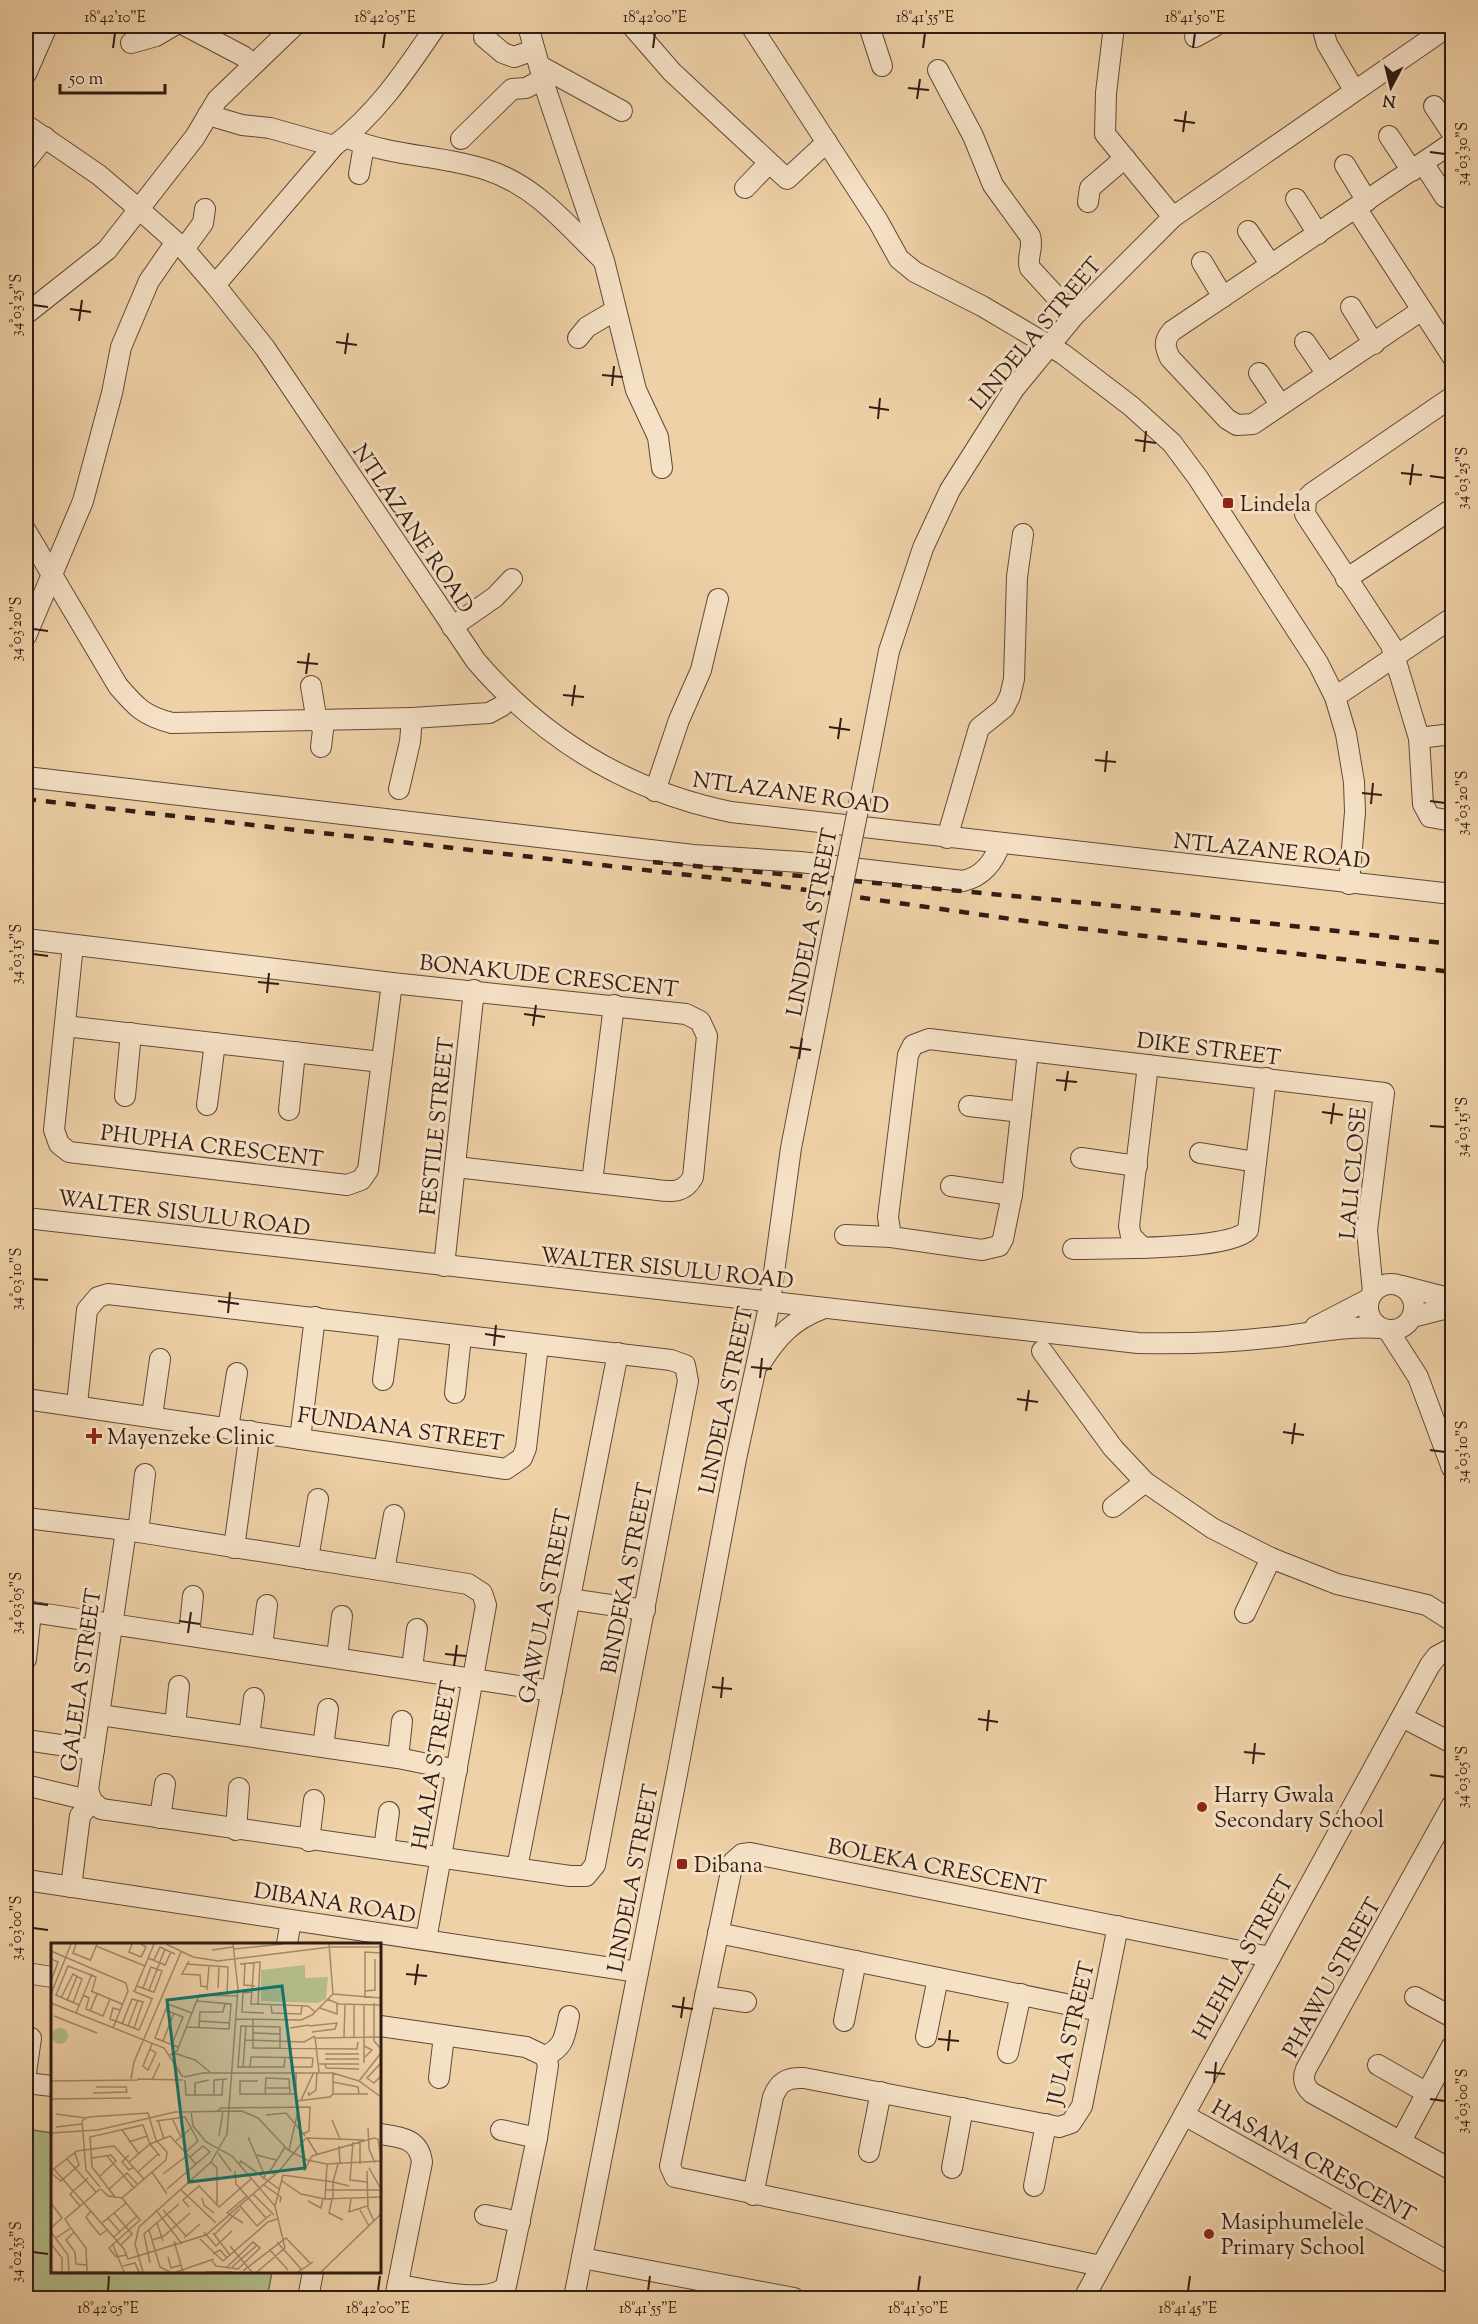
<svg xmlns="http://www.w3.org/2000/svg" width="1478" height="2324" viewBox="0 0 1478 2324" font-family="'Sorts Mill Goudy',serif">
<rect width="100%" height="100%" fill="#efd1a7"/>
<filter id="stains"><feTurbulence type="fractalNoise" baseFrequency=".00333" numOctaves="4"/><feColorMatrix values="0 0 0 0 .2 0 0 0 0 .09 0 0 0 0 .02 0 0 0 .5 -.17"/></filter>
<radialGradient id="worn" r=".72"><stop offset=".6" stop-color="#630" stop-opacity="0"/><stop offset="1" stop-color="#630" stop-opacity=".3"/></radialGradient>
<!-- green -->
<path fill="#b4bd8b" stroke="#736c50" stroke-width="1.5" d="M26,2129L52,2133V2272H272L267,2298H26Z"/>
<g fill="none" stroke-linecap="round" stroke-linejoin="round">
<defs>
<g id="minor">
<path d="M186,26L243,56L253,64"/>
<path d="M528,26L546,90L604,261L636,390L658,437L662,468"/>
<path d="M632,26L672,72L787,179L827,142"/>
<path d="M751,26L878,221L899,259L915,272L982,306L1063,354L1131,406L1172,443L1198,478L1318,663L1335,697L1346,734L1354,782L1355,812L1349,884"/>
<path d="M869,26L882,66"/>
<path d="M1114,26L1106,93L1105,134L1173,217"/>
<path d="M1322,26L1327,44L1354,90"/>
<path d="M484,37L503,53L514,57L534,50"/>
<path d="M1195,37L1215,26"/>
<path d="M131,43L156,36L173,26"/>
<path d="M540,66L622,111"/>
<path d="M938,70L973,136L993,185L1030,236C1034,248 1026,258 1030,268L1074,316"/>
<path d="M26,74L47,26"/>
<path d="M1434,106L1452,133"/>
<path d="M208,115L242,125L270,128L334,146"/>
<path d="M26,125L99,175L140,210L184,249L215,285L265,348L476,661C544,740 628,791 731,812L1452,894"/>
<path d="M1389,136L1412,171"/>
<path d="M348,138C392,157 441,155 487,170C535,185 567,225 602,259"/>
<path d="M461,139L512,89L526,88L543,79"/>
<path d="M26,161L45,137"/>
<path d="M1423,163L1445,197"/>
<path d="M1345,165L1367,201"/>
<path d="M359,174L364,145"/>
<path d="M745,188L769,163"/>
<path d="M1296,199L1318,234"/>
<path d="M1088,202L1090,188L1125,158"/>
<path d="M1356,208L1452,356"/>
<path d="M1248,231L1271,265"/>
<path d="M184,249L203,223L205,209"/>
<path d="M1202,262L1223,297"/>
<path d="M215,285L334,146C377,114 406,70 436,26"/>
<path d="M1351,307L1374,344"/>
<path d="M1422,310L1253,424L1237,425L1227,419L1170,358C1165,347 1163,341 1172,331L1452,143"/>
<path d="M26,314L107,250L195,137L217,100L294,26"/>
<path d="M578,338L587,327L616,310"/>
<path d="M1305,342L1327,374"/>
<path d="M1259,373L1280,404"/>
<path d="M1452,397L1312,493L1306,499L1305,514L1391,645L1419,738L1423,804L1430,817L1452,821"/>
<path d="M26,531L118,686C136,707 144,716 172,723L412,718"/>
<path d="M1346,579L1452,509"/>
<path d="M452,627L495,597L512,579"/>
<path d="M26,636L83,501L112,393L121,347L149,281L176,242"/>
<path d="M311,686L317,722"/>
<path d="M1335,697L1452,618"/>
<path d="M1419,738L1452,734"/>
<path d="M321,747L324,721"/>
<path d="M26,777L693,855L800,862L963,881C982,877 994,862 1000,844"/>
<path d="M863,785L889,651L923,548L950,490L1014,389L1074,316L1173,217L1449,26"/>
<path d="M399,789L410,742L412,718L489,713L502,706"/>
<path d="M655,791L679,720L701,670L718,599"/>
<path d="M947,838L979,728L1004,708L1010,696L1014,679L1017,577L1023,534"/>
<path d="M26,939L392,983L686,1014L700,1021L707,1036L693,1177C683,1196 667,1191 649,1189L456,1167"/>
<path d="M73,945L54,1130L59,1144L69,1152L347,1185L361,1180L368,1170L392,983"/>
<path d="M65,1026L381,1062"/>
<path d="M125,1096L131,1033"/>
<path d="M207,1105L215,1043"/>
<path d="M969,1106L1021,1112"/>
<path d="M289,1110L295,1052"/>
<path d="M1200,1153L1256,1162"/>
<path d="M1081,1158L1137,1166"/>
<path d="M592,1182L614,1005"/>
<path d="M951,1186L1012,1195"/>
<path d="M26,1218L1138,1343C1181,1344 1223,1343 1266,1338C1304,1335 1342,1325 1380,1328"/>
<path d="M845,1235L891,1237L982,1250L999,1246L1003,1239L1012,1195L1028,1051"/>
<path d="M891,1237L888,1217L908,1055L913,1045L929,1039L1384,1093L1367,1230L1373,1292"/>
<path d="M1143,1248L1131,1236L1129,1226L1148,1065"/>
<path d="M1073,1249C1105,1248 1230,1251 1248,1230L1266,1078"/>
<path d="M444,1266L474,990"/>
<circle cx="1391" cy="1307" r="23"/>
<path d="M1402,1286L1452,1299"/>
<path d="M1412,1317L1452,1307"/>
<path d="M1315,1327L1369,1299"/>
<path d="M1388,1330L1418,1377L1452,1468"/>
<path d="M1042,1351L1113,1448L1145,1482L1212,1528L1271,1558L1337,1584L1427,1605L1452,1621"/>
<path d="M762,1361C778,1336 793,1320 822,1309"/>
<path d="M383,1380L390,1327"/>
<path d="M455,1393L461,1336"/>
<path d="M26,1399L506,1469L522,1458L526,1448L538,1345"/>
<path d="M77,1404L87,1310L98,1297L108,1294L671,1360L685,1365L688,1381L595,1865L586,1876H570L101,1809L92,1801L88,1790L126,1530"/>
<path d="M152,1416L160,1359"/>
<path d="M228,1428L237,1373"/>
<path d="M300,1439L315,1317"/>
<path d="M1113,1507L1145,1482"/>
<path d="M26,1518L126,1530L468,1584L482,1593L486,1605L426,1940"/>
<path d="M138,1532L145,1474"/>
<path d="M234,1548L250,1431"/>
<path d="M308,1559L318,1499"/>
<path d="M384,1570L394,1515"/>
<path d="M569,1599L645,1610"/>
<path d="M26,1611L552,1691"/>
<path d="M1245,1613L1271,1558"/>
<path d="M189,1635L193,1596"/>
<path d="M262,1646L267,1605"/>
<path d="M337,1657L342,1616"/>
<path d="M26,1659L31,1612"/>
<path d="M412,1668L417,1629"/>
<path d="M100,1715L398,1758L457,1770"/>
<path d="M1402,1717L1452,1743"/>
<path d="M175,1726L179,1686"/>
<path d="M249,1736L254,1698"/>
<path d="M26,1740L94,1750"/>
<path d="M323,1747L328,1709"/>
<path d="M398,1758L402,1721"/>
<path d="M29,1786L92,1801L80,1816L71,1887"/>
<path d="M1452,1805L1306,2069C1302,2079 1304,2086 1312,2093L1452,2170"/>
<path d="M160,1818L165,1784"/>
<path d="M236,1830L239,1788"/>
<path d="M309,1841L314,1800"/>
<path d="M384,1849L389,1812"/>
<path d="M517,1868L618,1353"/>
<path d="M26,1880L638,1972"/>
<path d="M718,1933L1100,2011"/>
<path d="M287,1944L291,1920"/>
<path d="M26,1973L52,1977"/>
<path d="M705,1996L746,2002"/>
<path d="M1415,1997L1452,2017"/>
<path d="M844,2021L856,1961"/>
<path d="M380,2026L526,2047L545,2056L548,2065L537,2138L506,2286C488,2306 423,2288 398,2285"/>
<path d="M926,2037L938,1978"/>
<path d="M1008,2053L1021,1994"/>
<path d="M545,2056C564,2048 565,2036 569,2016"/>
<path d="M1378,2065L1427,2093"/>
<path d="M26,2073L31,2038"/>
<path d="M439,2078L444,2036"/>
<path d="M26,2083L52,2086"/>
<path d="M1184,2115L1452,2264"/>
<path d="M501,2130L537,2138"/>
<path d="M380,2134C400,2137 419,2138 422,2162L395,2298"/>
<path d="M1401,2141L1452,2046"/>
<path d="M869,2152L881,2092"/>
<path d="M952,2168L963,2108"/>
<path d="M1034,2186L1046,2124"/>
<path d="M753,2195L773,2097C779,2082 787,2077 804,2078L1059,2127L1071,2123L1082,2106L1118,1926"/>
<path d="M485,2215L520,2222"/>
<path d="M582,2258L794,2298"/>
<path d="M1101,2266L675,2177L670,2166L733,1862L742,1854L750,1853L1270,1957"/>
<path d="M308,2298L313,2272"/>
<path d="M574,2298L677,1774L736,1459L770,1302L791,1148L832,938"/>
<path d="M1084,2298L1430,1665L1437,1656L1452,1648"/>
</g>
</defs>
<!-- minor casing -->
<use href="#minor" stroke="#614939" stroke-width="22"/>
<!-- minor -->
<use href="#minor" stroke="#f5e1c6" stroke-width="20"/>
<!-- rail -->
<g stroke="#321c14" stroke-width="4.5" stroke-dasharray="10 10" stroke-linecap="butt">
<path d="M26,799L750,882L1068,927L1452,972"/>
<path d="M653,862L1098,904L1452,944"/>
</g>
<defs>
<path id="minor-bridge" d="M832,938L863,785"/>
</defs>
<!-- minor-bridge casing -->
<use href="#minor-bridge" stroke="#614939" stroke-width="22" stroke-linecap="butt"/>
<!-- minor-bridge -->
<use href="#minor-bridge" stroke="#f5e1c6" stroke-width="20"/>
</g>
<!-- ticks -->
<path fill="none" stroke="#321c14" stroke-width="2" d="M113,48L115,33M383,48L385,33M653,48L655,33M923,48L925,33M1193,48L1195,33M908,88L929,90M917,99L920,79M1174,120L1195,123M1183,132L1186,111M1430,152L1445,154M33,305L48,307M70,309L91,312M79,321L82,300M336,342L357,345M345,354L348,333M602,375L623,377M612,386L614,366M869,407L889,410M878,419L880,398M1135,440L1156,443M1144,452L1146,431M1401,473L1422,475M1430,476L1445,478M1410,485L1413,464M33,629L48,631M297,662L318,664M306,674L309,653M563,695L584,697M572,706L575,685M829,727L850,730M838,739L841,718M1095,760L1116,762M1105,772L1107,751M1362,793L1382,795M1430,801L1445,803M1371,804L1373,783M33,954L48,956M258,982L279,984M267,993L269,973M524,1014L545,1017M533,1026L536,1005M790,1047L811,1050M799,1059L802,1038M1056,1080L1077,1082M1065,1091L1068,1071M1322,1112L1343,1115M1331,1124L1334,1103M1430,1126L1445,1127M33,1279L48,1280M218,1301L239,1304M228,1313L230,1292M485,1334L505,1337M494,1346L496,1325M751,1367L772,1369M760,1378L762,1358M1017,1399L1038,1402M1026,1411L1029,1390M1283,1432L1304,1435M1292,1444L1295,1423M1430,1450L1445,1452M33,1603L48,1605M179,1621L200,1624M188,1633L191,1612M445,1654L466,1656M454,1666L457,1645M712,1687L732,1689M721,1698L723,1677M978,1719L998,1722M987,1731L989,1710M1244,1752L1265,1754M1253,1764L1255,1743M1430,1775L1445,1777M33,1928L48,1930M406,1974L427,1976M415,1985L418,1964M672,2006L693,2009M681,2018L684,1997M938,2039L959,2041M948,2051L950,2030M1205,2072L1225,2074M1214,2083L1216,2062M1430,2099L1445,2101M33,2252L48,2254M108,2291L109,2276M378,2291L380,2276M648,2291L650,2276M918,2291L920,2276M1188,2291L1190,2276"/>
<!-- markers -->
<g fill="#8f2418" stroke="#f5e1c6" stroke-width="2">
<rect x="1222" y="497" width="12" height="12" rx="3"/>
<path d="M91 1427h6v6h6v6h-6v6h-6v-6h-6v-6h6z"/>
<circle cx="1202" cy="1807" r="6"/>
<rect x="676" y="1858" width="12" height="12" rx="3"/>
<circle cx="1209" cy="2234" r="6"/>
</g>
<g text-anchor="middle" stroke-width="6" stroke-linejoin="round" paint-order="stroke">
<!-- street labels -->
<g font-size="22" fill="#321c14" stroke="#f5e1c6">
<text transform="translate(1035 333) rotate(-50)" y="8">LINDELA STREET</text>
<text transform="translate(414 528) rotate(56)" y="8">NTLAZANE ROAD</text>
<text transform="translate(791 792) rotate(8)" y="8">NTLAZANE ROAD</text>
<text transform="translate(1272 850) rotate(6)" y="8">NTLAZANE ROAD</text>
<text transform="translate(811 922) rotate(-79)" y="8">LINDELA STREET</text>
<text transform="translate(549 975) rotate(6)" y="8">BONAKUDE CRESCENT</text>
<text transform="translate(1209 1048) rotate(7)" y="8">DIKE STREET</text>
<text transform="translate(436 1126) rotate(-84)" y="8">FESTILE STREET</text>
<text transform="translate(212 1145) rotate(7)" y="8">PHUPHA CRESCENT</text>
<text transform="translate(1352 1173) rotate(-85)" y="8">LALI CLOSE</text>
<text transform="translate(184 1212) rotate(7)" y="8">WALTER SISULU ROAD</text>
<text transform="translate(667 1267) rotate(6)" y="8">WALTER SISULU ROAD</text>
<text transform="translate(725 1400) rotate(-78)" y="8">LINDELA STREET</text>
<text transform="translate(401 1428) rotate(8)" y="8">FUNDANA STREET</text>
<text transform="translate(626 1578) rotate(-79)" y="8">BINDEKA STREET</text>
<text transform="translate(544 1606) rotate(-79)" y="8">GAWULA STREET</text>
<text transform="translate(80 1680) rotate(-82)" y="8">GALELA STREET</text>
<text transform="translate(433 1765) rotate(-80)" y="8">HLALA STREET</text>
<text transform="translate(937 1866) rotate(11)" y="8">BOLEKA CRESCENT</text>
<text transform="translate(632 1878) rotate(-79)" y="8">LINDELA STREET</text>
<text transform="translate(335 1902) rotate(9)" y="8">DIBANA ROAD</text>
<text transform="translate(1242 1957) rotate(-61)" y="8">HLEHLA STREET</text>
<text transform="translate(1331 1977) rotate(-61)" y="8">PHAWU STREET</text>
<text transform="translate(1070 2033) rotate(-77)" y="8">JULA STREET</text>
<text transform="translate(1314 2160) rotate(29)" y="8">HASANA CRESCENT</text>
</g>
<!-- poi labels -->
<g font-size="22" fill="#321c14" stroke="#f5e1c6" text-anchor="start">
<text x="1240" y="511">Lindela</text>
<text x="107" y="1444">Mayenzeke Clinic</text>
<text x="1214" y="1802">Harry Gwala<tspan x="1214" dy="25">Secondary School</tspan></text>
<text x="694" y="1872">Dibana</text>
<text x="1221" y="2229">Masiphumelele<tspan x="1221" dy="25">Primary School</tspan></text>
</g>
</g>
<!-- overview -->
<g transform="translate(51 1943)">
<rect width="330" height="330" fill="#efd1a7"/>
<path d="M254,22V35L277,34L275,56L267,60L210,58V27ZM1 93a8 8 0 1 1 16 0a8 8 0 1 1-16 0Z" fill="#b4bd8b"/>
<path fill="none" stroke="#a3896c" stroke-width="1.5" d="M25,1L22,10L39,17M81,1L78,9L90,14L95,4L90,1M115,1L142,14L167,18L279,4H330M278,1L282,51L330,55M45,3L94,23M182,6L232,1M161,7L182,4M0,8L75,40L77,48L62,85M97,15L114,22L120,9M0,16L7,19L0,38M103,17L109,4L124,11M39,18L46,1M138,18L131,31L149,32L150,43L157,44M203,19L200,61L257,63L264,69M194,20L193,42L204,43M135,21L177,24L176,53M189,21L209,19L207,61M86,43L102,49H103L111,28L100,24L92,45M167,45L168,23M98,47L114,6M156,47L158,23M40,48L71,61M82,48L102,56M314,48L324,47V16M83,49L103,1M201,49L192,50L191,69L213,70M0,51L20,1M32,52L38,55L35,66L52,73L59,56M10,55L22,31L31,36L22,60M314,55V9L330,10M276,56L288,61L330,62M16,58L26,33M0,60L113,105L132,134M323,60V98L330,106M28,62L5,52L17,23L45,34L41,48M220,62L221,70L250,71L251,62M269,65L286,71V61M69,67L62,65L59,76L88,87L101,56M114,67L132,74L121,101M39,68L46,51M25,70L41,31M3,73L46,90M185,76L250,77L261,72L282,51M202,77V105L306,106L307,99M148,78L179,80M71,81L81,56L92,59L83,85M77,83L87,57M258,83L286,80L284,86L261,89M135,84L178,86L180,61L146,58M148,84L149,69H172L174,60M239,85L258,82M201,90L229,91M264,94L268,129M293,94L294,62M303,94V62M265,95L330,94M194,97L253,99L264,93M112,98L123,70M313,103L321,107L313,115M127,104L104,95L110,79L117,61L141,70M99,106L105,110L97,127L92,123L94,118L99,106L101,101M229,106V84L190,83L187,124H233L234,115M240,106L241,124H261L262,115M123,110L144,117L159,129M274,111H308M119,112L126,108L148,52L186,53M274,116H308M313,120V62M330,120L316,135L323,140L330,133M268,121H308M274,121L275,125L308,126M199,124L200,114L262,115M192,125L195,83M282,130V151H317M133,134L152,130H282L308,138L330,154M80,136L83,119L130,9M86,136L132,137M101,137L109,120M134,137L135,152H171L172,136M0,138L87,137M207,138H189V151H245M308,138L330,110M282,139L307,144L308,151M214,145H239M257,149L258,152L265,147L266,129M42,150L76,149L75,144H45M214,151L215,135L238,136L239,151M245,151L246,158L279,154L282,151M245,151V129M144,152V140L158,137M163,152V137L176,136M0,156L80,155M250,157L263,129M140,168L142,183L155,199L181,213L224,263L234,305L206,329M167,168L170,165L259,164L258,188L252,191M5,171L35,175M215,172L235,170L254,193M121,175L130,194M107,177L113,196M281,177L289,196M105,178L134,174L147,198L135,209M5,184L31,181M317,185L318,206L324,220M71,187L88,211M0,190L47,187L124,169L191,168L207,175L237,207L256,217L276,221L330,218M119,193L145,221M168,193L172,168M197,194L214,233L212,236M256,195L266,211M125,198L139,186M78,199L96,193M302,199L299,237L316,239M63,203L93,236M288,203L289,221M238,207L247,168M167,210L180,228M78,212L71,219L78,227L83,224M206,212L225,217M56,213L83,245M41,215L60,212L65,218L48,234M16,216L45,249M78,219L99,201L119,193M160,219L166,225V262M188,221L190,218L228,246M276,221L274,256L330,254M309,221V197M318,225L330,246M3,226L73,306L77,316L155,292L228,228L255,195L313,197M0,228L26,208L63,203M184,228L185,241L215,275M253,228L261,213L323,195L327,196L330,215M316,228L317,265L323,278M87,229L107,211M101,229L116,251M0,230L10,238L28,222L24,210M112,231L137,212M224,232L219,228L234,204M231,238L250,251L274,256M213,242L230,254L229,259M49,244L35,227L31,178L37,174L97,170L105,197L116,209L115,217L71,255L57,253L50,246M58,246L76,230L87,242M116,246L159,209L152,203L139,214M129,246L165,280M275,247H330M202,251L223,272M64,254L41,224L39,194L92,182L99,201L109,213M71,255L89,277L58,305L65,314L75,312M151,255L153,262L163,270M281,256L278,270L292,277M282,256V239L298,243M300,256L298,269L316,263M257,258L270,265L272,255M0,260L11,275L0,285M29,263L19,251L37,235M189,263L206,283L220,271M224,263L232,232L282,239L287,221M138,264L132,257L148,243L168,264L200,236M105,267L131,301M112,267L135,293M309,267L318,283M40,268L35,274L40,281L49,292L56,287M63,270L81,291L70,302M57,275L69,289M51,280L75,260M106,280L112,298M192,280L176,270L196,253M19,284L14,276L49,246M98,287L109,324L119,329M0,289L17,312L18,329M23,289L15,297L24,309L25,321L36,322M153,289L165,303L181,288M162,290L179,312M163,292L189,266M63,294L86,273M5,295L20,285L35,305L36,328M133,295L149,281M149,296L172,318L217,279L226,276M101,297L113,293L139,270M123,298L132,329M226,299L251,327M0,301L11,315V329M62,302L73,329M179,303L201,329M218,306L237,327M162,311L169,307L176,315M117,314L120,325L130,322M161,318L165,323L187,326L209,305L202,299L176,324M99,320L93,291L128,261M72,323L84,320L88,329M181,324L206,302M192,328L235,295L260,321M0,329H59M92,329L84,301L88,284L160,219L176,191L187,46L182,1M125,329L163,316M154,329H181M247,329L262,319M270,329L330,271"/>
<path fill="#0f766e" fill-opacity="0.15" stroke="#0f766e" stroke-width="3" d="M231,43L254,225L138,239L116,57Z"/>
<rect width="330" height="330" fill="none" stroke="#321c14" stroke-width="3"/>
</g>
<!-- margin -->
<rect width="1478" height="2324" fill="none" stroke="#efd1a7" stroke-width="66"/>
<!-- north arrow -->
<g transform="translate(1391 87) rotate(187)" stroke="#f5e1c6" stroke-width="4.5" paint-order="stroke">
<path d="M0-4.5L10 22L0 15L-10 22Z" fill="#321c14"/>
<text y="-9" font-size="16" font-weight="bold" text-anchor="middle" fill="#321c14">N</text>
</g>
<!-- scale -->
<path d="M60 84v9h105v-9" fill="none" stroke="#321c14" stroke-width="3"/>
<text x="69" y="84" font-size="18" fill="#321c14" stroke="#f5e1c6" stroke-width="4.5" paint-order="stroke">50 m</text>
<rect x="33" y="33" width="1412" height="2258" fill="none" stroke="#321c14" stroke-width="2"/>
<g font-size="15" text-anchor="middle" fill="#321c14">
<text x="115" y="22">18°42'10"E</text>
<text x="385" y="22">18°42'05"E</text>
<text x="655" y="22">18°42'00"E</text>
<text x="925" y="22">18°41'55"E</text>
<text x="1195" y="22">18°41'50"E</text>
<text transform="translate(1462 154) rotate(-90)" y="5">34°03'30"S</text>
<text transform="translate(16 305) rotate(-90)" y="5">34°03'25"S</text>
<text transform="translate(1462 478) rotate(-90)" y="5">34°03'25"S</text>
<text transform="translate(16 629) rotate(-90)" y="5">34°03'20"S</text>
<text transform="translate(1462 803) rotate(-90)" y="5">34°03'20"S</text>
<text transform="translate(16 954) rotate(-90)" y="5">34°03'15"S</text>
<text transform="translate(1462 1127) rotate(-90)" y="5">34°03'15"S</text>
<text transform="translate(16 1279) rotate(-90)" y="5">34°03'10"S</text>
<text transform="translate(1462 1452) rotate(-90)" y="5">34°03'10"S</text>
<text transform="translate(16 1603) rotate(-90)" y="5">34°03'05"S</text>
<text transform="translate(1462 1777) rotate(-90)" y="5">34°03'05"S</text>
<text transform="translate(16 1928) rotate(-90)" y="5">34°03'00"S</text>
<text transform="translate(1462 2101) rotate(-90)" y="5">34°03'00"S</text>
<text transform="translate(16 2252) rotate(-90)" y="5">34°02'55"S</text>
<text x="108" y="2313">18°42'05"E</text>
<text x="378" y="2313">18°42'00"E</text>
<text x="648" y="2313">18°41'55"E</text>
<text x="918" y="2313">18°41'50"E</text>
<text x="1188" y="2313">18°41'45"E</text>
</g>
<rect width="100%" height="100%" filter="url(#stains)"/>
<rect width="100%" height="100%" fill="url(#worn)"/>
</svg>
